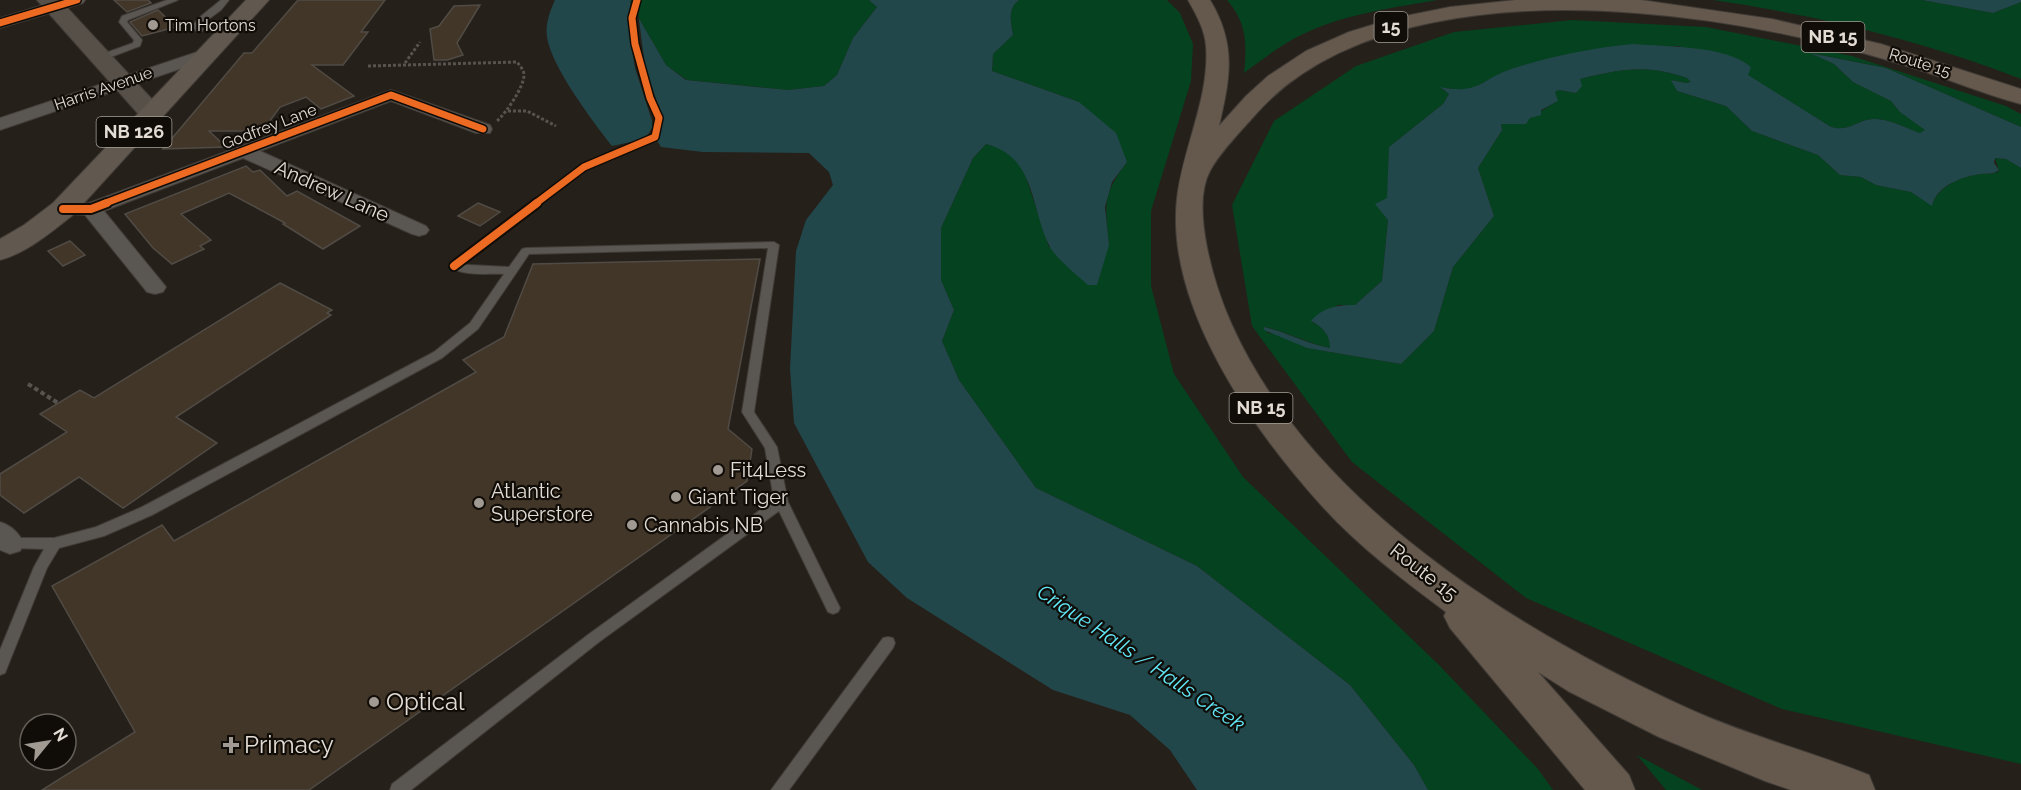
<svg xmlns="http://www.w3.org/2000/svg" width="2021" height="790" viewBox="0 0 2021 790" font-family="Raleway,sans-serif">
<rect width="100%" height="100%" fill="#26201a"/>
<!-- green -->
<g fill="#05421f">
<path d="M631,0H869L877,7L853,38L837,75L824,86L788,90L687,80L666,65L630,3Z"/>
<path d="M1019,0H1167L1180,13L1193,44L1191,81L1151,211V286L1174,374L1243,477L1439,665L1538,769L1553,790H1428L1414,765L1350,685L1197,566L1036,488L959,380L942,341L954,310L941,280V228L973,158L986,144L1003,148L1023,168L1049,247L1109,245C1105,205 1102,195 1127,162L1079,102L992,71L993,54L1013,35C1011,22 1007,9 1019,0Z"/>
<path d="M1227,0H1437C1387,9 1335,15 1290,41C1274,50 1259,62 1244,73C1247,44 1247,23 1227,0Z"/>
<path d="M1713,0H1922L1993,13L2021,2V79C1921,40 1819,16 1713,0Z"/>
<path d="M1572,20L1706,27L1852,56L2006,106L2021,114V127L1886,68L1811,53L1834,64L1853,82L1891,101L1900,112L1926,130L1920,133C1905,128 1889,118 1873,119C1856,120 1851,132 1831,127L1747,75L1679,46L1659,47L1511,69L1469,90L1441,88L1449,94L1443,104L1389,147L1388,220L1382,281L1355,305H1338L1312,322C1324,327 1329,335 1331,348C1308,344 1288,332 1265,327L1268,333L1278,334L1307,348L1401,364L1434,331L1453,267L1494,216L1478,168L1502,130L1501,124L1530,118L1557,101L1555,92L1559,90L1576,93L1580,79C1621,69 1646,64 1687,78L1691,82L1686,83L1672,80L1677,91L1726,106L1752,131L1818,155L1840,175L1861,177L1876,185L1911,192L1932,205C1938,186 1962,176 1981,174C1989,173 1992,175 1999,171L1995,158L2006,159L2021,168V764L1782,709L1526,598L1352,462L1252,326L1232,205L1274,121L1356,66L1454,32Z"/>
<path d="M1637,755L1702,790H1666Z"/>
</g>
<!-- water -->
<g fill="#22474b">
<path d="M555,0H631L630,3L666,65L686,80L788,90L824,86L837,75L853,38L877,7L869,0H1019C1007,9 1011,22 1013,35L993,54L992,71L1079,102L1116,133L1127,162L1112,182L1105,207L1109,245L1097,285H1088C1077,275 1054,257 1049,245C1030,206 1036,157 986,144L973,158L941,228V280L954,310L942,341L959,380L1036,488L1197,566L1350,685L1414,765L1428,790H1197L1170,750L1130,715L1053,690L907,598L868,562L794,423L790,369L796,251L806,220L833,185L829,172L809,153L703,152L661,147L655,137L612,146C593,122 551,66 547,37C545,24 550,11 555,0Z"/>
<path d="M1922,0H2021V2L1993,13Z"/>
<path d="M1633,44C1666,47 1726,45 1751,67L1748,75L1831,127C1851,132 1856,120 1873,119C1889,118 1905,128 1920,133L1925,130L1900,112L1891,101L1853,82L1834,64L1810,53L1886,68L2021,127V168L2006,159L1995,158L1994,163L1999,170C1992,175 1990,173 1981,174C1963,176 1936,186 1932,206L1911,192L1876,185L1861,177L1840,175L1818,155L1752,131L1726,106L1677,91L1671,80L1686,83L1691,82L1687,78C1646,64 1621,69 1580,79L1582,86L1576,93L1559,90L1555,92L1558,101L1541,110V115L1530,118L1526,124H1501L1502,130L1478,168L1494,216L1453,267L1434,331L1401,364L1307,348L1264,330V327C1287,332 1307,344 1330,348C1330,335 1323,327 1311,321C1323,307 1338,305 1355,305L1382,281L1388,220L1375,204L1387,198L1389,147L1443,104L1449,94L1440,87C1481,95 1480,79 1514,68C1553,56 1592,48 1633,44Z"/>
</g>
<!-- pier -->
<path fill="#26201a" d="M632,0H634L633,3L638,12L645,66L662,117V127L656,137L647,136L652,128V121L635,68L630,38L629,12Z"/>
<!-- building -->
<g fill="#423628" stroke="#504b45" stroke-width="1.5">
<path d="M114,0H148L151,3L127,12Z"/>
<path d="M298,0H385L361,32H368L343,65H312L354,96L321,109L306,97L280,107L266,126H256L253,131H209L226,147L163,149L244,53H252Z"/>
<path d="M480,5L457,43L463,55L447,60H434L430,29L439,26L454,6Z"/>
<path d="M158,10L176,27L142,36L130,22Z"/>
<path d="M246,166L253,172L260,170L287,196L297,191L360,226L323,249L283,224L285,223L229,193L181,214L211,240L200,246L204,249L172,264L153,248L125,214Z"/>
<path d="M478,203L500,212L480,226L458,216Z"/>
<path d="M70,241L85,255L63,266L48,251Z"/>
<path d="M760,259L728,429L752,449L747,481L309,790H42L135,732L52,586L162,525L174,541L476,372L463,360L504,337L533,264Z"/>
<path d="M280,283L332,310L327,313L331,315L176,417L217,443L123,508L79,477L24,513L0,495V474L67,432L40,414L80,390L94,398Z"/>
</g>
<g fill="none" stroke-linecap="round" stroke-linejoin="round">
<defs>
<g id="lane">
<path d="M167,0H178L128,20L127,22L142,40L140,46L103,60H97V56L133,43L134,40L119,22L122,16Z"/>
<path d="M221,0H229L221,10L202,24L200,26L203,29L202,31H196L192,26L200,17Z"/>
<path d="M774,242L779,245L754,412L777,447L788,502L840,608L838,612L833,614L828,612L779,511L599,642L411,790H390L392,784L589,634L774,500L765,448L742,412L768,248L529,254L478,329L442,358L152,515L104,536L59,548L47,568L5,673L0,675V650L34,567L44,549L10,548L5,547L3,543L5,539L10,538H54L96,527L142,507L434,352L470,323L504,274C487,273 462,277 449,266L450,264L509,267L522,249L526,248Z"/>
<path d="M888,637L893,638L895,643L893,648L789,790H771L883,638Z"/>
</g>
<g id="street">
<path d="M60,0H85L83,3L0,28V18Z"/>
<path d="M206,49L212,50L214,54L212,58L0,130V118Z"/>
<path d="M391,90L490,125L492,129L490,133H476L391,101L260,151L426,226L429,230L426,234L419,236L412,234L243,158L104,211L166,287L163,292L155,294L147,292L85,215L56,213L53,209L56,205L89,203Z"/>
<path d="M0,522C12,526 18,532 24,543L20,551L10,554L0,550Z"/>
</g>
<path id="secondary" d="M37,0H60L160,108L163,113L160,118L151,120L142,118Z"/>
<path id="primary" d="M246,0H269L73,215C51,232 27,253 0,260V239L24,225L53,203Z"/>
<path id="highway" d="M1188,0H1210C1237,45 1230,78 1219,126L1246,96L1268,76L1306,51L1349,32L1395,18L1450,7L1516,0H1641L1772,19L1881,44L2021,89V104C1986,95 1951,80 1916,69C1826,40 1730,20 1636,13C1512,3 1344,15 1256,114C1242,130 1220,152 1210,171C1190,208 1215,287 1231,323C1311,503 1514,629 1687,708C1746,735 1809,751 1869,775L1875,790H1791L1765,781L1659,737L1568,691L1538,672L1629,775L1635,790H1585L1450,628L1444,616L1446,612C1403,580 1358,546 1322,506C1253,430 1165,306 1177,198C1183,147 1210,97 1206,46C1205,30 1196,14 1188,0Z"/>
</defs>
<!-- lane casing -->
<use href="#lane" stroke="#413c37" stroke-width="2"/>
<!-- street casing -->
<use href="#street" stroke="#413c37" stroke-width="2"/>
<!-- secondary casing -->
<use href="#secondary" stroke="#413c37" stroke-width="2"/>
<!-- primary casing -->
<use href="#primary" stroke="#413c37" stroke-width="2"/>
<!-- highway casing -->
<use href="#highway" stroke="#413c37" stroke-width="2"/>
<!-- path-far1 -->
<g stroke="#57534e" stroke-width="3" stroke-dasharray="3 2" stroke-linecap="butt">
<path d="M405,63L420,42"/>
<path d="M368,66L517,62C520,66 524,70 524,75C524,87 506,113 497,121"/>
<path d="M508,111H527L556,126"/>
</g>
<!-- path -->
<path stroke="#57534e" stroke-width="4" stroke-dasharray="4.5 3" stroke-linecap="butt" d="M28,384L58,403"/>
<!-- lane -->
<use href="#lane" fill="#5a5651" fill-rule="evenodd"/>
<!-- street -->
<use href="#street" fill="#5a5651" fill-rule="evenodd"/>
<!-- secondary -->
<use href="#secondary" fill="#565048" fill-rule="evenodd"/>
<!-- primary -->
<use href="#primary" fill="#61584f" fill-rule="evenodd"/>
<!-- highway -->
<use href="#highway" fill="#65594d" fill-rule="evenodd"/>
<defs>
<g id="cycleway-far1">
<path d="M0,23L77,0"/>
<path d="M103,204L391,95L483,129"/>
<path d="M535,204L584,167L655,137L659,118L650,98L635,44L632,18L637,0"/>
</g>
<g id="cycleway">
<path d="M63,209H91L107,203"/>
<path d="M454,266L537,203"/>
</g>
</defs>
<!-- cycleway-far1 casing -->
<use href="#cycleway-far1" stroke="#100c07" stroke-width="10"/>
<!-- cycleway casing -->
<use href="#cycleway" stroke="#100c07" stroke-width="12"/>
<!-- cycleway-far1 -->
<use href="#cycleway-far1" stroke="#ed6a23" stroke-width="7"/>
<!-- cycleway -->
<use href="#cycleway" stroke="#ed6a23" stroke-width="8"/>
</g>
<!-- markers -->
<g fill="#a19a93" stroke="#100c07" stroke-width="2">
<circle cx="153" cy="25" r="6"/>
<circle cx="718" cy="470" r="6"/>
<circle cx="676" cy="497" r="6"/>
<circle cx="479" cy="503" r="6"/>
<circle cx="632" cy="525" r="6"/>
<circle cx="374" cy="702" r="6"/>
<path d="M228 736h6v6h6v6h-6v6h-6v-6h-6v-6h6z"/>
</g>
<g text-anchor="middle" stroke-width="4.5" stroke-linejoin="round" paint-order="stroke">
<!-- far-poi labels -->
<g font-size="16" fill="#e3dcd4" stroke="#100c07" text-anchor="start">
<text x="165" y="31">Tim Hortons</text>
</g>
<!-- far-street labels -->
<g font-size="16" fill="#e3dcd4" stroke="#100c07">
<text transform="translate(1920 62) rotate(17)" y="6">Route 15</text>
<text transform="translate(103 88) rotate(-19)" y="6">Harris Avenue</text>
<text transform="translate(269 126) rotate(-21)" y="6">Godfrey Lane</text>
</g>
<!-- shield labels -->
<g fill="#100c07" stroke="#a49e96" stroke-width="1.5">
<rect x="1374.5" y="12" width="33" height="30" rx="4.5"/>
<rect x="1801.5" y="22" width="63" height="30" rx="4.5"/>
<rect x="96.5" y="117" width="75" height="30" rx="4.5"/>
<rect x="1229.5" y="393" width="63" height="30" rx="4.5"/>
</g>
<g font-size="18" font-weight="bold" fill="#e3dcd4">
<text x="1391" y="33">15</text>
<text x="1833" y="43">NB 15</text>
<text x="134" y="138">NB 126</text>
<text x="1261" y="414">NB 15</text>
</g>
<!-- street labels -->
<g font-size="20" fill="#e3dcd4" stroke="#100c07">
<text transform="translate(332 191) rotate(24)" y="7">Andrew Lane</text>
<text transform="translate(1424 572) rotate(38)" y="7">Route 15</text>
</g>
<!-- poi labels -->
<g font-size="20" fill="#e3dcd4" stroke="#100c07" text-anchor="start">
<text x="730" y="477">Fit4Less</text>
<text x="491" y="498">Atlantic<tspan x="491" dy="23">Superstore</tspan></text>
<text x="688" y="504">Giant Tiger</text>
<text x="644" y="532">Cannabis NB</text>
</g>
<!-- water labels -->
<g font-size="21" font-style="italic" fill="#61e7f7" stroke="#100c07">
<text transform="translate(1141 658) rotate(34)" y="7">Crique Halls / Halls Creek</text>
</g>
<!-- near-poi labels -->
<g font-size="24" fill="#e3dcd4" stroke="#100c07" text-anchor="start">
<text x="386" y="710">Optical</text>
<text x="244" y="753">Primacy</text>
</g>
</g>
<!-- north arrow -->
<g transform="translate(48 742) rotate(60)"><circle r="28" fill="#100c07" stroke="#645f59" stroke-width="1.5"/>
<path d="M0-4.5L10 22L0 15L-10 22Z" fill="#a19a93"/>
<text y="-9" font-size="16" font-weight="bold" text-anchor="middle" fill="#e3dcd4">N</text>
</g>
</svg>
